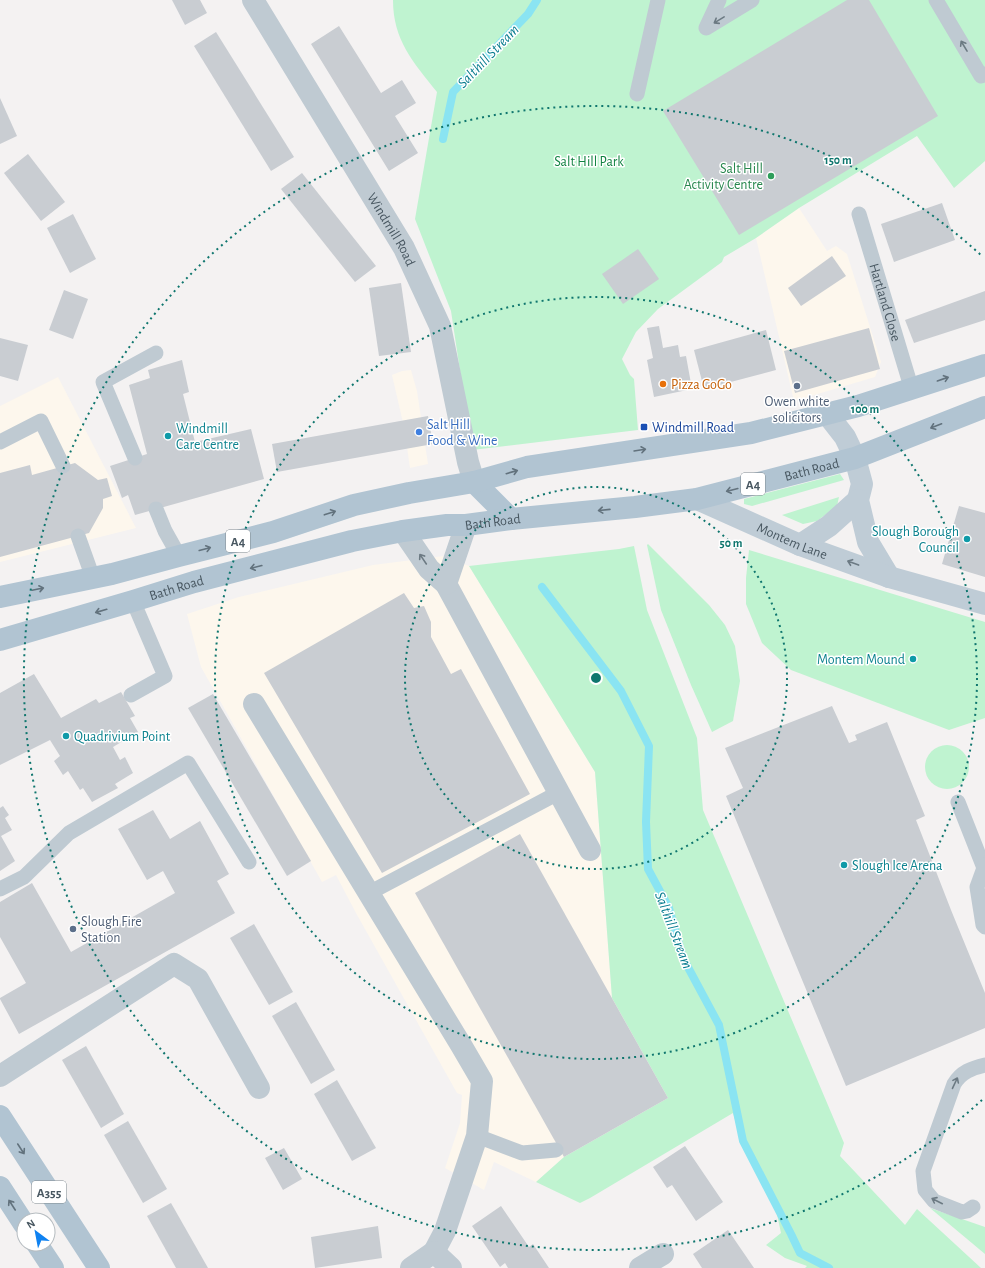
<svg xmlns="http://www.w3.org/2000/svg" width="985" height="1268" viewBox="0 0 985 1268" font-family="'Alegreya Sans',sans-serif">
<rect width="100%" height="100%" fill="#f4f2f2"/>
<!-- commercial -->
<g fill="#fdf7ed">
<path d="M799,208L827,251L836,246L847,254L881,362L875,377L794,401L756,238Z"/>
<path d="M411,370L417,391L428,464L410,468L404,427L392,375L402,371Z"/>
<path d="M58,377L136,528L0,562V406Z"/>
<path d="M444,556L469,566L595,772L612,998L668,1098L564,1157L536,1182L494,1162L484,1190L445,1168L460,1123L462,1095L457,1093L356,913L336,875L322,882L201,667L187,614L239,597L373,565Z"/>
</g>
<!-- green -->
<g fill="#bff3d0">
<path d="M393,0H985V161L954,188L917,136L799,208L756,238L724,257L722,262L658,309L636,332L622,359L630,375L634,379L638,430L472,450L451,311L415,219L437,92C413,62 393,40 393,0Z"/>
<path d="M840,474L844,480L752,506L744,504V499Z"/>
<path d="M839,497L837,506L817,521L803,524L782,515Z"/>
<path d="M648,544L709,605L725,625L735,646L740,681L733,721L712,732L691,685L661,610L647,545Z"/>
<path d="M634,546L647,610L697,738L703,810L844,1143L840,1156L905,1225L917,1209L981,1268H805L807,1266L785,1258L766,1245L781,1233L776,1210L763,1180L742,1143L733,1113L590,1198L580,1203L536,1182L564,1157L668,1098L612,998L595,772L469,566L619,549Z"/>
<path d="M749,550L985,622V718L949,730L791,670L762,643L746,604V578Z"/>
<circle cx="947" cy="767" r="22"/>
<path d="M930,1208L985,1227V1254Z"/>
</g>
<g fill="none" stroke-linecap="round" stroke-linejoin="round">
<!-- stream -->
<g stroke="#8ae4f2" stroke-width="8">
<path d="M443,139L453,92L528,14L537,0"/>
<path d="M542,587L621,691L649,746L646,822L648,869L669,908L683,958L719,1025L743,1141L791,1234L800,1253L829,1268"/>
</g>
</g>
<!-- building -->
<g fill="#c9cdd2">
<path d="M172,0H200L207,13L185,25Z"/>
<path d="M847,0H869L938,116L739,235L663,111Z"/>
<path d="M339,26L381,93L402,80L416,103L395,116L418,153L389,171L311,44Z"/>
<path d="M216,32L294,157L271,171L194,46Z"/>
<path d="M0,98L17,136L0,144Z"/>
<path d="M28,154L65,202L41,221L4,173Z"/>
<path d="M302,173L376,266L355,282L281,189Z"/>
<path d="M942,203L955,240L894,262L881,224Z"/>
<path d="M73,214L96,259L70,273L47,228Z"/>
<path d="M638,249L659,279L623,304L602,274Z"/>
<path d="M832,256L846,276L801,306L788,288Z"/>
<path d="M401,283L411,352L379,356L369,288Z"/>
<path d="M64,290L88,299L73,339L49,330Z"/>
<path d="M985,291V320L914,343L905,320Z"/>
<path d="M659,326L663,348L678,345L680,357L686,356L692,389L654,397L647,360L653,358L647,328Z"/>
<path d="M869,328L880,369L795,393L784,351Z"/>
<path d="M766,330L776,370L704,389L694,350Z"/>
<path d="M0,338L28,345L18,381L0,376Z"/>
<path d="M182,360L189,392L183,394L195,442L251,429L264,479L135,515L128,495L122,498L110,466L147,454L129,385L150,378L148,370Z"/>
<path d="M428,416L433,444L277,472L272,444Z"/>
<path d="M75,463L98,480L107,478L112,496L103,499V508L89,533L0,557V473L30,465L32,475Z"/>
<path d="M959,506L985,513V577L942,564Z"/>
<path d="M404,593L414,608L424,606L431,622V637L451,674L461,669L530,794L382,873L264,673Z"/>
<path d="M34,674L61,718L96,699L99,703L121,692L135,716L130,718L138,732L113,747L120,760L125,757L133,773L115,784L118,788L92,802L83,788L80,790L68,771L63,775L54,761L60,756L50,740L0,765V693Z"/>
<path d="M213,694L311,861L287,876L188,708Z"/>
<path d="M832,706L849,743L857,740L855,735L887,722L925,816L916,820L951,910L985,993V1028L846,1086L726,796L743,788L725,748Z"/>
<path d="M3,806L9,815L5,818L12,830L1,836L15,861L0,871V808Z"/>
<path d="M153,810L170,839L200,821L229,874L217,881L235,913L19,1034L0,999V998L26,983L0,937V902L32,883L71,952L175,893L163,871L147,880L118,829Z"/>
<path d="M520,834L668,1098L564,1157L415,893Z"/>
<path d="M254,924L293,992L269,1005L230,938Z"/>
<path d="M296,1002L335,1070L311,1084L272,1016Z"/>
<path d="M86,1046L124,1114L101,1128L62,1060Z"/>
<path d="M337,1080L376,1148L352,1161L314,1094Z"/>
<path d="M128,1121L167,1189L143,1203L104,1135Z"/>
<path d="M685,1146L723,1202L696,1221L672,1185L667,1188L653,1167Z"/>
<path d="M284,1148L302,1179L283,1190L265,1158Z"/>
<path d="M171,1203L208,1268H176L147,1216Z"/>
<path d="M501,1206L529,1247L533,1244L549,1268H508L505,1263L500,1267L472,1226Z"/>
<path d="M378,1226L382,1258L315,1268L311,1237Z"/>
<path d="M728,1230L754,1268H702L693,1254Z"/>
</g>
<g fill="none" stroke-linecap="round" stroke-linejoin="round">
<!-- lane -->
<g stroke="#bfcad2" stroke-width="15">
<path d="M719,0L706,28L752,0"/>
<path d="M936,0L981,76L985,74"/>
<path d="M637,94L658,0"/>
<path id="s1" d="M859,214L912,390"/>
<path d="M0,442L41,421L63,466"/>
<path d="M135,458L103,382L156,353"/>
<path d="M156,509L165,531L179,556"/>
<path d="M78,536L93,578"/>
<path d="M131,695L165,676L133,601"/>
<path d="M958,802L984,868"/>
<path d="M985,865L977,887L983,925L985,927"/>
<path d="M0,889L24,877L69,833L188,763L249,862"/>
<path d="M369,893L558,793"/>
<path d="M477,1136L522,1153L556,1150"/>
<path d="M973,1207L967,1211L962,1212L934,1201L925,1190L923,1171L954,1084C961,1072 972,1068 985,1065"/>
</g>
<!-- street -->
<g stroke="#bfcad2" stroke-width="22">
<path id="s2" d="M253,0L404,248L440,326L468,462L474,482"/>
<path d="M403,531L429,569L446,584L590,850"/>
<path d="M446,584L466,525"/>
<path d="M254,704L461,1045L482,1081L477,1136L445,1231L434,1252"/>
<path d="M0,1076L174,964L198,979L259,1088"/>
<path d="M411,1268L434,1252L451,1268"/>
<path d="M640,1268L663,1254"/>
</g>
<!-- secondary -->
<g stroke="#bfccd6" stroke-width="22">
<path d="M827,414L845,437L855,458L862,484L858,500L868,542L889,577"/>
<path id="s3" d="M697,499L800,545L889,577L985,604"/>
<path d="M800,545L829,526L858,500"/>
</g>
<!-- primary -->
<g stroke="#b1c4d2" stroke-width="22">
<path d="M474,482L511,519"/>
<path d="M0,597L112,574L179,556L273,532L354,505L409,493L474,482L527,467L751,433L858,406L985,365"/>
<path id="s4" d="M0,640L133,601L194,582L352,541L403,531L447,525H466L511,519L635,507L697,499L855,458L985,407"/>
<path d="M0,1116L99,1268"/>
<path d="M0,1187L24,1224"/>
<path d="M37,1244L53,1268"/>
</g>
</g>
<!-- one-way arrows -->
<defs><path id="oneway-shaft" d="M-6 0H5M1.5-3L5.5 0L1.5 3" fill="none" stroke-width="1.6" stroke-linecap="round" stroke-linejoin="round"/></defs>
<g stroke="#6c7a83">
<use href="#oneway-shaft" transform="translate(719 20) rotate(149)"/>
<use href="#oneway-shaft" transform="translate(964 46) rotate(-121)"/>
<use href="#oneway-shaft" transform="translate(423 559) rotate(-124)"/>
<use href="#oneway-shaft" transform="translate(955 1083) rotate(-65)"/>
<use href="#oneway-shaft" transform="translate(937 1201) rotate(-153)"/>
</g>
<g stroke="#62727d">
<use href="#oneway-shaft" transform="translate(943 379) rotate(-19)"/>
<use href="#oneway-shaft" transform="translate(936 426) rotate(159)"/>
<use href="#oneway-shaft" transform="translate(640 450) rotate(-9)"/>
<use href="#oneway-shaft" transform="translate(512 472) rotate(-16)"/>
<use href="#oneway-shaft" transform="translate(732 490) rotate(166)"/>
<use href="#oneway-shaft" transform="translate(604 510) rotate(174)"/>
<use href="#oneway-shaft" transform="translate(330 513) rotate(-18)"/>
<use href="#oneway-shaft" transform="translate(205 549) rotate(-15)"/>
<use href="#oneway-shaft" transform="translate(256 567) rotate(166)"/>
<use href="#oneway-shaft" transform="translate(38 589) rotate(-12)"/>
<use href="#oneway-shaft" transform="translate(101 611) rotate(164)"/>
<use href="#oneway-shaft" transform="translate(21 1149) rotate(57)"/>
<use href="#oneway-shaft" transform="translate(12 1205) rotate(-123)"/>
</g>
<use stroke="#6c7a84" href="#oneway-shaft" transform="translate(853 563) rotate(-160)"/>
<!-- distance rings -->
<g fill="none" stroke="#0f766e" stroke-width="2" stroke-dasharray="2 4">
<circle cx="596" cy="678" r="191"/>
<circle cx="596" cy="678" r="381"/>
<path d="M982 1100A572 572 0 1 1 982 256"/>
</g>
<!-- markers -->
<circle fill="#2e9e5b" stroke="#fff" stroke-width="1.5" cx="771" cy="176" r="4"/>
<circle fill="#e8710a" stroke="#fff" stroke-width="1.5" cx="663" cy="384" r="4"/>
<g fill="#5c6f8a" stroke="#fff" stroke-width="1.5">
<circle cx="797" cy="386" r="4"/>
<circle cx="73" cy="929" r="4"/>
</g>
<rect fill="#1a4fb4" stroke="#fff" stroke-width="1.5" x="640" y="423" width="8" height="8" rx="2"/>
<circle fill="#3f7fe0" stroke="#fff" stroke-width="1.5" cx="419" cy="432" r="4"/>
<g fill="#0f9aa8" stroke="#fff" stroke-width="1.5">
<circle cx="168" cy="436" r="4"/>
<circle cx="967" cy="539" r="4"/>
<circle cx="913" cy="659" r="4"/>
<circle cx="66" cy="736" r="4"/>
<circle cx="844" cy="865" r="4"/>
</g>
<g text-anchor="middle" stroke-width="3" stroke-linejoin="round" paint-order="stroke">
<!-- shield labels -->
<g fill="#fff" stroke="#7f8990" stroke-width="1">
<rect x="741" y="473" width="24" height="22" rx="3"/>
<rect x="226" y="530" width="24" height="22" rx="3"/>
<rect x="32" y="1181" width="34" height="22" rx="3"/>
</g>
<g font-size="13" font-weight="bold" fill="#485761">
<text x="753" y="489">A4</text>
<text x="238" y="546">A4</text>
<text x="49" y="1197">A355</text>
</g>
<!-- park labels -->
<g font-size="14" fill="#128342" stroke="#fff">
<text x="589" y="166">Salt Hill Park</text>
</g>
<!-- leisure labels -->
<g font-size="14" fill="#27864d" stroke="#fff" text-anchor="end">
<text x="763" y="173">Salt Hill<tspan x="763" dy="16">Activity Centre</tspan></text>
</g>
<!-- street labels -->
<g font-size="14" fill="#485761" stroke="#fff">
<text dy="5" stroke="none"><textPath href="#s2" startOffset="268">Windmill Road</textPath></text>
<text dy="5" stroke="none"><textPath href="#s1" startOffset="92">Hartland Close</textPath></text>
<text dy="5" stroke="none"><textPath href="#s4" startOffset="832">Bath Road</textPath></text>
<text dy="5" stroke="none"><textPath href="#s4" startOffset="508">Bath Road</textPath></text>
<text dy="5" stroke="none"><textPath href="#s3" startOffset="104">Montem Lane</textPath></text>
<text dy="5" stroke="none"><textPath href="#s4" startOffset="184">Bath Road</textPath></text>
</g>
<!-- food labels -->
<g font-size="14" fill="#c56008" stroke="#fff" text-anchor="start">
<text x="671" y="389">Pizza GoGo</text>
</g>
<!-- service labels -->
<g font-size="14" fill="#4e5e75" stroke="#fff">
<text x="797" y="406">Owen white<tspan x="797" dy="16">solicitors</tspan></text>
<text x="81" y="926" text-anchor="start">Slough Fire<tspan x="81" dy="16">Station</tspan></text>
</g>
<!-- shop labels -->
<g font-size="14" fill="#366cbe" stroke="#fff" text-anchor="start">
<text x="427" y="429">Salt Hill<tspan x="427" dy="16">Food &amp; Wine</tspan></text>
</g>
<!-- transit labels -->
<g font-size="14" fill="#164399" stroke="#fff" text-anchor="start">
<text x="652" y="432">Windmill Road</text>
</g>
<!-- culture labels -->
<g font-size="14" fill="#0d838f" stroke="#fff" text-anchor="start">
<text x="176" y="433">Windmill<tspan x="176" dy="16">Care Centre</tspan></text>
<text x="959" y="536" text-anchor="end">Slough Borough<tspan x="959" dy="16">Council</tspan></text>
<text x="905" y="664" text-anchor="end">Montem Mound</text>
<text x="74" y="741">Quadrivium Point</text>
<text x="852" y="870">Slough Ice Arena</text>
</g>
<!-- water labels -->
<g font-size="15" font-style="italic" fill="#077c8f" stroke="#fff">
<text transform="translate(488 56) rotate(-46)" y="5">Salthill Stream</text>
<text transform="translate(674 930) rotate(69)" y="5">Salthill Stream</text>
</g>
</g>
<circle cx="596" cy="678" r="6" fill="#0f766e" stroke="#fff" stroke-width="2"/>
<g font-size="12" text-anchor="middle" font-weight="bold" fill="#0f766e" stroke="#fff" stroke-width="3" stroke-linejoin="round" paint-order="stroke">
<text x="838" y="164">150 m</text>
<text x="865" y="413">100 m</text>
<text x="731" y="547">50 m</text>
</g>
<!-- north arrow -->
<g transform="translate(36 1232) rotate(328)"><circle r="19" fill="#ffffff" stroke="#b6bcc0"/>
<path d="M0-3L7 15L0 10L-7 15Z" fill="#0f82f1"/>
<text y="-6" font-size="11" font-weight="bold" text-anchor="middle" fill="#485761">N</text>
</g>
</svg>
